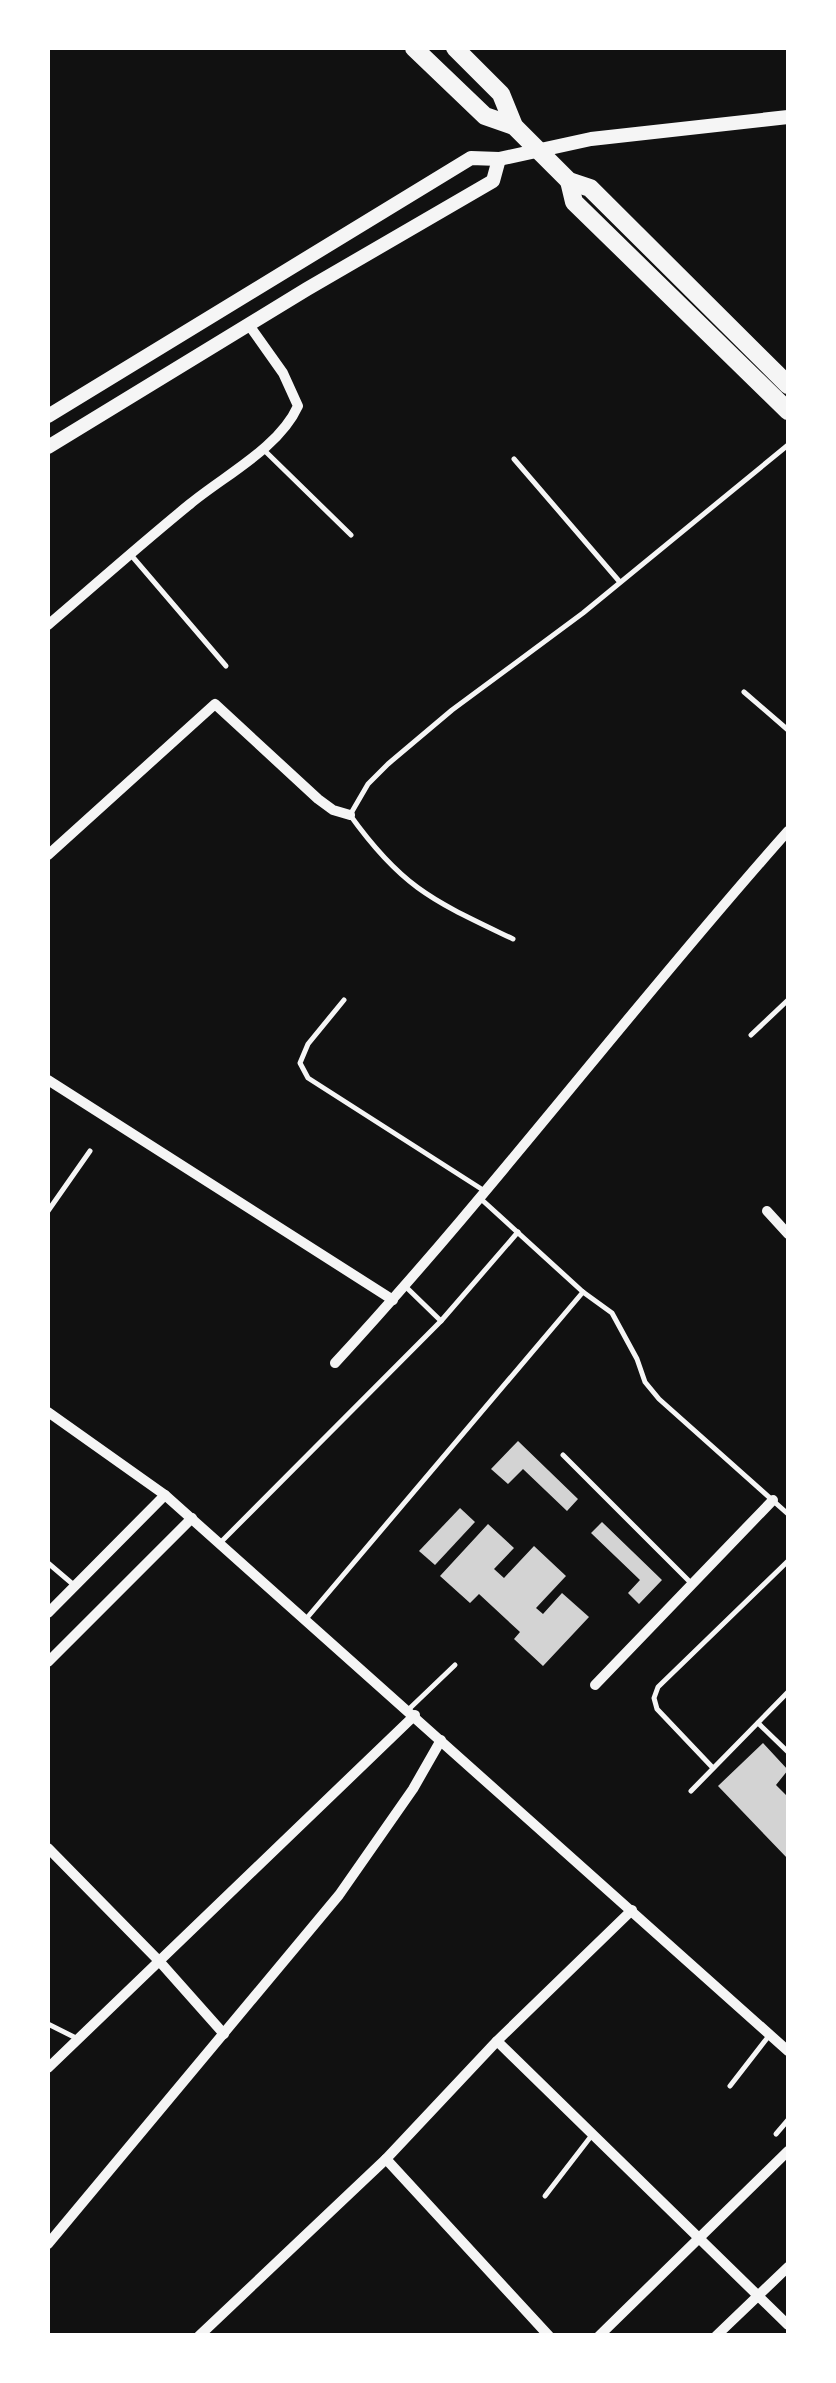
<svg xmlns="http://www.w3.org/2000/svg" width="836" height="2383" viewBox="0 0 836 2383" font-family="'Nunito Sans',sans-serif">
<rect width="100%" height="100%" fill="#111"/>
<!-- building -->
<g fill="#d3d3d3">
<path d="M518,1441L578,1499L567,1511L523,1469L508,1484L491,1469Z"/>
<path d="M460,1508L475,1522L435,1565L419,1551Z"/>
<path d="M602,1522L662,1580L639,1604L628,1593L640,1580L591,1533Z"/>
<path d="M488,1524L514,1548L494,1569L504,1578L534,1546L566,1576L536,1608L543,1614L562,1593L589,1617L543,1666L514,1639L520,1632L479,1594L470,1603L440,1576Z"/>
<path d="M763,1743L788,1770L776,1785L788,1797V1859L718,1786Z"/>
</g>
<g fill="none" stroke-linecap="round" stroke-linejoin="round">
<!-- service -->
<g stroke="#f5f5f5" stroke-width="5">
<path d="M264,450L351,535"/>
<path d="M514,459L619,581"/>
<path d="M131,555L226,666"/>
<path d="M744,692L788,730"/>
<path d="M513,939C434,901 403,889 350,815L368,784L388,764L452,710L583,613L788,445"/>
<path d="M344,1000L308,1044L300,1063L308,1078L483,1190"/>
<path d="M751,1035L788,1000"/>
<path d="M481,1199L583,1292L612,1313L637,1359L645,1382L659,1399L788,1514"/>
<path d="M48,1211L90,1151"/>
<path d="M406,1287L441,1321L518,1232"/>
<path d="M563,1455L690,1582"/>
<path d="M220,1543L441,1321"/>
<path d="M48,1563L75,1586"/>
<path d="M306,1619L583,1292"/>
<path d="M408,1710L455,1665"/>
<path d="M758,1723L788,1752"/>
<path d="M713,1768L657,1709L654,1698L658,1687L788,1561"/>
<path d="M691,1791L788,1692"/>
<path d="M48,2024L76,2038"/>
<path d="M730,2086L768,2037"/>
<path d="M776,2134L788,2120"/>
<path d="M545,2196L592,2135"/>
</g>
<!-- minor -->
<g stroke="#f5f5f5" stroke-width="10">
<path d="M48,625C95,585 142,543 190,504C225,475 279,448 298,406L283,373L249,325"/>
<path d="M48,855L215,704L318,799L333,810L350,815"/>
<path d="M48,1080L393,1300"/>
<path d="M767,1211L788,1234"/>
<path d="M335,1363C493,1192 633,1005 788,831"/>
<path d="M48,1412L165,1495L788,2051"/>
<path d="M48,1613L165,1495"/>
<path d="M48,1662L192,1518"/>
<path d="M595,1685L773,1500"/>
<path d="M48,1848L160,1962L224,2034"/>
<path d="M497,2041L788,2325"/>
<path d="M48,2068L415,1715"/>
<path d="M386,2159L549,2336"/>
<path d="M48,2244L339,1895L413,1789L441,1740"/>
<path d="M199,2336L386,2159L497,2041L632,1910"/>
<path d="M599,2336L788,2151"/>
<path d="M716,2336L788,2267"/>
</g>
<!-- tertiary -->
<g stroke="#f5f5f5" stroke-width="14">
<path d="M48,416L471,158L499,159L591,139L788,117"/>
<path d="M48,447L307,289L493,181L499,159"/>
</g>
<!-- primary -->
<g stroke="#f5f5f5" stroke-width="18">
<path d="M414,48L485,116L514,126"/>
<path d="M455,48L501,94L514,126L569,181L590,188L788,385"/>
<path d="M569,181L574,202L788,411"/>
</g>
</g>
<!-- border -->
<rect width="836" height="2383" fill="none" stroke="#ffffff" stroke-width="100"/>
</svg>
